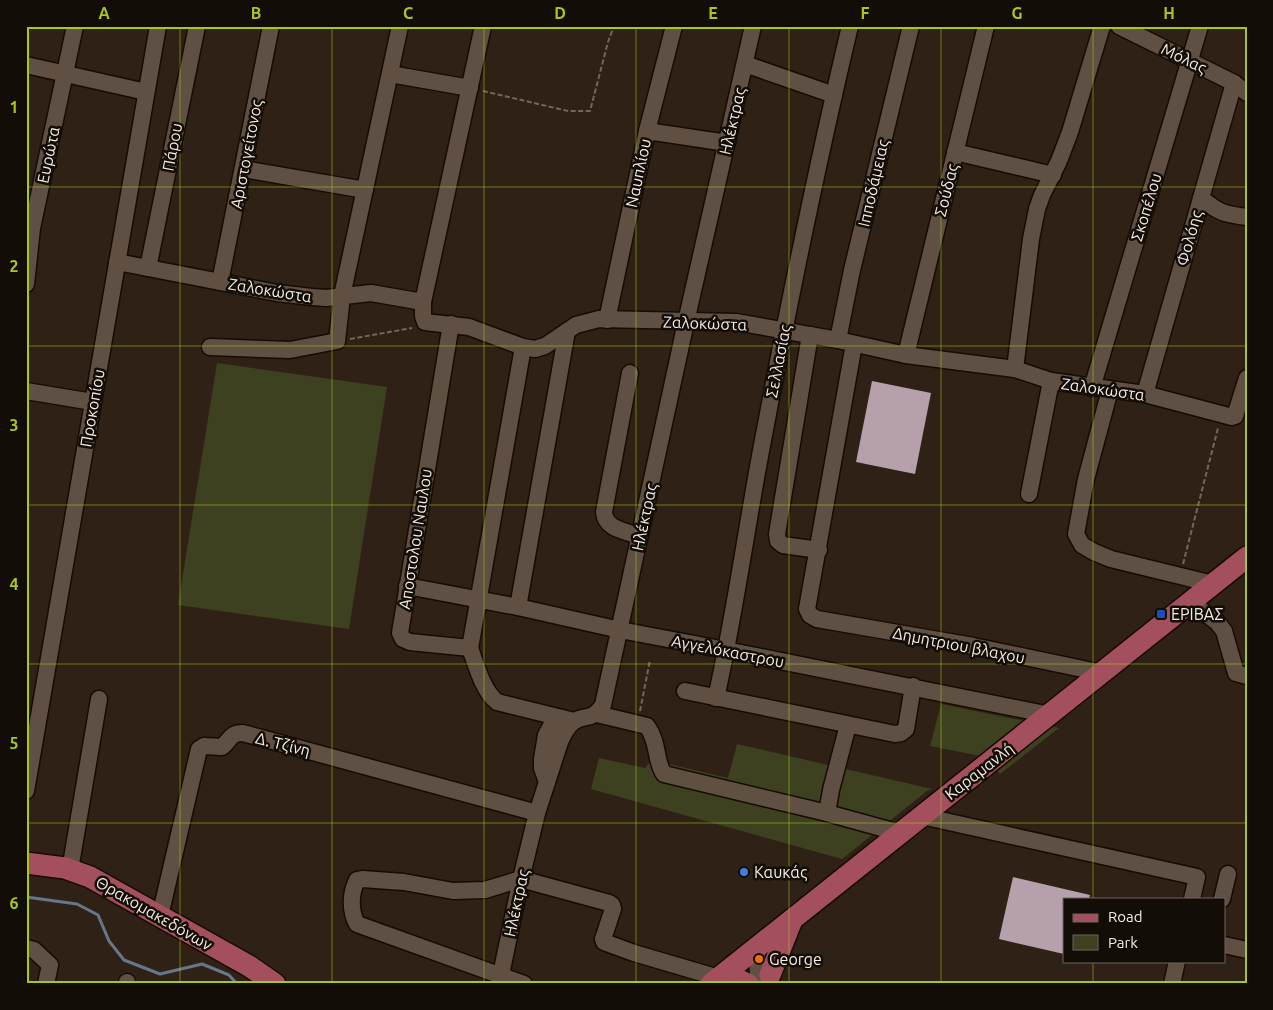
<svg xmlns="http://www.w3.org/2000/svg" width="1273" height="1010" viewBox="0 0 1273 1010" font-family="Ubuntu,sans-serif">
<rect width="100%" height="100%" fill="#302116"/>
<!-- green -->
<g fill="#3d411f">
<path d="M217,363L387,387L349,629L178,605Z"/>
<path d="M941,704L1059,728L1000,774L986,757L930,746Z"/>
<path d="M737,744L932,789L927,791L842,859L591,789L599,758L645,768L652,760L728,778Z"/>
</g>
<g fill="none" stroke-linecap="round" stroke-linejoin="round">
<!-- stream -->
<path stroke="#66778a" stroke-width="3" d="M26,897L77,904L98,915L109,941L124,960L160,974L202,964L229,975L237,984"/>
</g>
<!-- building -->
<g fill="#b5a0ab">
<path d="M872,381L931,393L915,474L856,462Z"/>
<path d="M1013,877L1090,895L1089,899H1064V954L999,939Z"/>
</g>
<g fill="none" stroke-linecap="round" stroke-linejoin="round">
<defs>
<g id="minor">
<path d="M483,26L423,302V316L425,322L469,327L523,347L535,349L545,346L576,325L599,319L736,322L838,340L906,355L1015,369L1051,381L1145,394L1232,417L1235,416L1247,378"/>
<path d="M1119,26L1234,83L1247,93"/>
<path d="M745,64L834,95"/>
<path d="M26,65L146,92"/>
<path d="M390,74L470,88"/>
<path d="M647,131L727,143"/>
<path d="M955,152L1053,175"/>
<path d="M243,169L365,190"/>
<path d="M1201,198C1219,213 1224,214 1247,217"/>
<path d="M117,262L277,293L312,297L326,298L371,293L423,302"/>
<path d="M148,268L197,26"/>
<path d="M220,282L271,26"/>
<path d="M26,284L32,228L75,26"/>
<path d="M607,320L647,131L674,26"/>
<path d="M451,324L400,633L403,639L410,642L470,648L523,347"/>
<path d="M810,335L777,534L778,541L783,545L819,550"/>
<path d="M838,340L852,270L911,26"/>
<path d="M854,344L807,609L810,615L817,619L973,646L1102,673"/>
<path d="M210,347L290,350L337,341L342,296L400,26"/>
<path d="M906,355L986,26"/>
<path d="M1015,369L1031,239L1037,209L1042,195L1059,161L1070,132L1102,26"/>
<path d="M630,373L604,512C605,529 625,531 639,536"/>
<path d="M1092,388L1200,26"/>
<path d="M1110,390L1086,479L1076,534L1082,545L1094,552L1111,559L1213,584"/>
<path d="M26,391L93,402"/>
<path d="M1145,394L1234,83"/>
<path d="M1029,494L1051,381"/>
<path d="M407,586L518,607L620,630L726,650L1050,715"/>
<path d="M1190,602L1217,622L1224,631L1236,673L1247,676"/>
<path d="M518,607L567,331"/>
<path d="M470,648C476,665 483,691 497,702L574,721"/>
<path d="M685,691L895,734L901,733L906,729L913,686"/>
<path d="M716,698C734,618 745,537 760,456C787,312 816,169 850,26"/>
<path d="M597,714L647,726C659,742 655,762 664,774L827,813L900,833"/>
<path d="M547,782L542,768V759L546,735L552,724L562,718"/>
<path d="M26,791L158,26"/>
<path d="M827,813L831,790L848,725"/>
<path d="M922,816L1197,877L1192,899"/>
<path d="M70,870L99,699"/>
<path d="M1222,899L1228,874"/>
<path d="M160,916L199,749L204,746L222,747C231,740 229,733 243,733L537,813"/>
<path d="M1224,945L1247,950"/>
<path d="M756,947L759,984"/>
<path d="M26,948L34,950L50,965L46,984"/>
<path d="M127,984V982"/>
<path d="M499,984L521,879L537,813L560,742C563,735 567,727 573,722C585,713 591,723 603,705L686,322L753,26"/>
<path d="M524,984L357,924C350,911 350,894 357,880L362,879L404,882L453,891L485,890L521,879L609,903L612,905L613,909L603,939L604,942L634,953L719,978"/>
<path d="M1172,984L1177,961"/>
</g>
<g id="major">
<path d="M26,863L65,868L90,877L249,966L275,984"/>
<path d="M770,975L792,920"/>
<path d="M719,978L739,980L748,984"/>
<path d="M711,984L1247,557"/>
</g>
</defs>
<!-- minor casing -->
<use href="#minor" stroke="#170b03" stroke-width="19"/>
<!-- major casing -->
<use href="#major" stroke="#170b03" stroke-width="24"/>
<!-- path -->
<g stroke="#73665c" stroke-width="2" stroke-dasharray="5 2.5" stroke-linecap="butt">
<path d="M483,91L568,111H590L608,42L614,26"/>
<path d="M350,339L412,328"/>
<path d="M1183,564L1218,428"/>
<path d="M640,711L650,660"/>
</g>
<!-- minor -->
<use href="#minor" stroke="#605043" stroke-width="16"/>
<!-- major -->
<use href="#major" stroke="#a44f5d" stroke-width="21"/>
</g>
<!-- grid -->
<path fill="none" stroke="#a7c81f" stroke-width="1" stroke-opacity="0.55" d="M180,26V984M332,26V984M484,26V984M636,26V984M789,26V984M941,26V984M1093,26V899M26,187H1247M26,346H1247M26,505H1247M26,664H1247M26,823H1247M1093,961V984"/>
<!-- markers -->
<rect fill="#1a4fb4" stroke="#130d08" stroke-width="2" x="1156" y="609" width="10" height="10" rx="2.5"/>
<circle fill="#3f7fe0" stroke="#130d08" stroke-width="2" cx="744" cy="872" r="5"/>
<circle fill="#e8710a" stroke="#130d08" stroke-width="2" cx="759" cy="959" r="5"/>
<g text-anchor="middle" stroke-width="5" stroke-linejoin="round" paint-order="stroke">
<!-- street labels -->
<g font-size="16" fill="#f5ebe4" stroke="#130d08">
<text transform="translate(1184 58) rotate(26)" y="6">Μόλας</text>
<text transform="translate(732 121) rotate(-77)" y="6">Ηλέκτρας</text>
<text transform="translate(172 147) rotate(-79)" y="6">Πάρου</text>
<text transform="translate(246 154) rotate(-79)" y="6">Αριστογείτονος</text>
<text transform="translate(48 155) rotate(-78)" y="6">Ευρώτα</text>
<text transform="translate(638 173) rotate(-78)" y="6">Ναυπλίου</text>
<text transform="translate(873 183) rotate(-77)" y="6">Ιπποδάμειας</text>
<text transform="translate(946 190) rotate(-76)" y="6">Σούδας</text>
<text transform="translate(1146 207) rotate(-73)" y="6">Σκοπέλου</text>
<text transform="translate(1189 238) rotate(-74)" y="6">Φολόης</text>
<text transform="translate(270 290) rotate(9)" y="6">Ζαλοκώστα</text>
<text transform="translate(705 323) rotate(2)" y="6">Ζαλοκώστα</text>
<text transform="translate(778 361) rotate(-79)" y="6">Σελλασίας</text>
<text transform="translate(1103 389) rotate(8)" y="6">Ζαλοκώστα</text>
<text transform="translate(92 408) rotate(-80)" y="6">Προκοπίου</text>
<text transform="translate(644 517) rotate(-78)" y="6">Ηλέκτρας</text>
<text transform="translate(415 539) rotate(-81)" y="6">Αποστολου Ναυλου</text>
<text transform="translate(959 645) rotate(11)" y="6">Δημητριου βλαχου</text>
<text transform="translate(728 651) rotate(11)" y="6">Αγγελόκαστρου</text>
<text transform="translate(283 744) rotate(14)" y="6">Δ. Τζίνη</text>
<text transform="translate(979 771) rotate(-38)" y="6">Καραμανλή</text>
<text transform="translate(516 903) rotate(-78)" y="6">Ηλέκτρας</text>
<text transform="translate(154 913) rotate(30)" y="6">Θρακομακεδόνων</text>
</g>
<!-- poi labels -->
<g font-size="16" fill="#f5ebe4" stroke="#130d08" text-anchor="start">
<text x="1171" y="620">ΕΡΙΒΑΣ</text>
<text x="754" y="878">Καυκάς</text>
<text x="769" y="965">George</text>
</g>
</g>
<!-- border -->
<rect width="1273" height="1010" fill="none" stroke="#130d08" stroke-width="55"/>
<!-- legend -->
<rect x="1063" y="898" width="162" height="65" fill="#130d08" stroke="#6d6660"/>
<rect x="1073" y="914" width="25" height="8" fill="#a44f5d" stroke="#6d6660"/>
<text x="1108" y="922" font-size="15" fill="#f5ebe4">Road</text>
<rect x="1073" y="935" width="25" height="15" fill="#3d411f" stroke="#6d6660"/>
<text x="1108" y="948" font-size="15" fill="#f5ebe4">Park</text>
<rect x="28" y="28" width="1218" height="954" fill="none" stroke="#a7c81f" stroke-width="2"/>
<g font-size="16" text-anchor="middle" font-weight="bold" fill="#a7c81f">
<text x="104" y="19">A</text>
<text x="256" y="19">B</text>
<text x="408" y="19">C</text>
<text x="560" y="19">D</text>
<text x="713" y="19">E</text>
<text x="865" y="19">F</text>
<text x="1017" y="19">G</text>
<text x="1169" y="19">H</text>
<text x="14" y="113">1</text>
<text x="14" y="272">2</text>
<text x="14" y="431">3</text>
<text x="14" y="590">4</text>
<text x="14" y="749">5</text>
<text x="14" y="909">6</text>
</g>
</svg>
